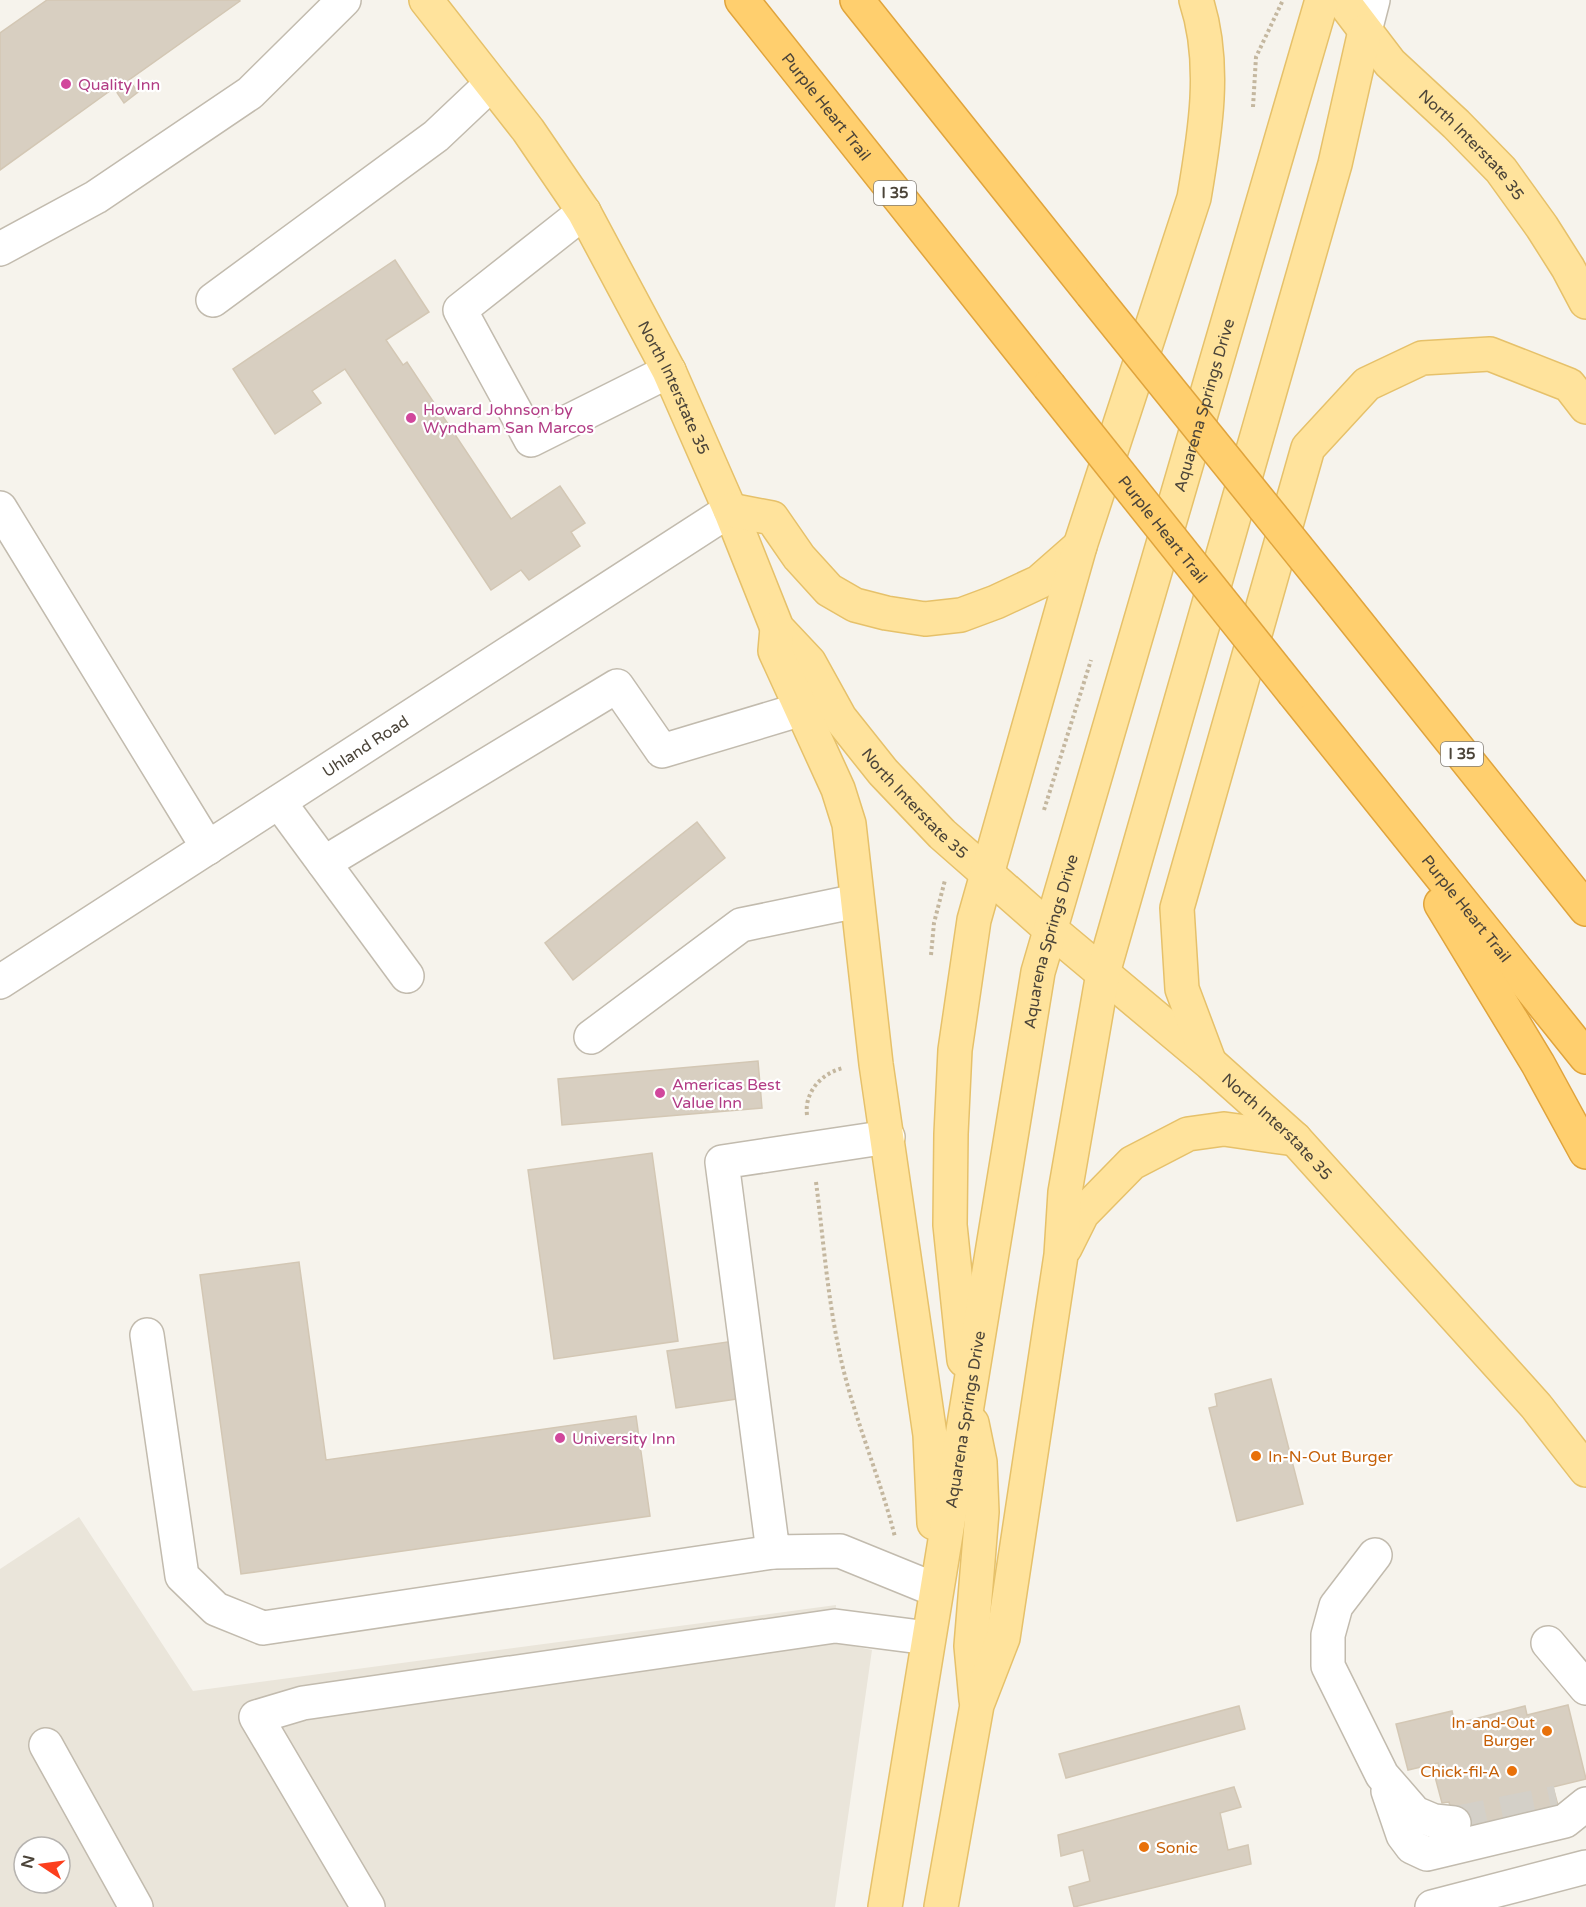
<svg xmlns="http://www.w3.org/2000/svg" width="1586" height="1907" viewBox="0 0 1586 1907" font-family="'Varela Round',sans-serif">
<rect width="100%" height="100%" fill="#f6f3ec"/>
<!-- residential -->
<path fill="#eae5da" fill-rule="evenodd" d="M79,1517L193,1691L836,1605L834,1642L872,1650L835,1907H0V1569ZM24,1847H60V1883H24Z"/>
<!-- building -->
<g fill="#d8cfc1" stroke="#d3c7b4" stroke-width="1.5">
<path d="M47,0H239L240,1L129,80L138,92L124,103L114,88L0,170V33Z"/>
<path d="M395,260L429,312L386,340L403,365L407,362L511,519L560,486L585,523L571,532L580,546L529,580L521,570L491,590L345,369L312,391L321,403L275,434L233,369Z"/>
<path d="M697,822L725,858L573,980L545,943Z"/>
<path d="M758,1061L762,1108L562,1125L558,1079Z"/>
<path d="M652,1153L678,1341L554,1359L528,1170Z"/>
<path d="M299,1262L326,1460L636,1416L650,1516L241,1574L200,1275Z"/>
<path d="M734,1341L743,1398L676,1408L667,1351Z"/>
<path d="M1271,1379L1303,1504L1237,1521L1209,1408L1217,1406L1215,1394Z"/>
<path d="M1568,1705L1586,1779L1553,1787L1560,1813L1458,1838L1449,1802L1442,1803L1434,1773L1440,1772L1438,1763L1408,1770L1396,1724L1452,1711L1455,1724L1525,1706L1527,1715Z"/>
<path d="M1239,1706L1245,1729L1066,1778L1059,1754Z"/>
<path d="M1234,1787L1241,1807L1220,1813L1228,1850L1248,1845L1251,1864L1074,1907L1069,1887L1090,1881L1083,1850L1061,1856L1058,1835Z"/>
</g>
<g fill="none" stroke-linecap="round" stroke-linejoin="round">
<!-- minor-tunnel -->
<path stroke="#d4d0c8" stroke-width="33" stroke-dasharray="33 16" stroke-linecap="butt" d="M1454,1823L1557,1802"/>
<defs>
<g id="minor">
<path d="M1365,31L1373,0"/>
<path d="M584,212L460,310L531,440L669,371"/>
<path d="M0,249L96,197L250,93L344,0"/>
<path d="M213,300L436,136L491,84"/>
<path d="M0,508L208,848"/>
<path d="M279,802L407,976"/>
<path d="M324,863L617,686L662,751L802,709"/>
<path id="s1" d="M0,982L730,510"/>
<path d="M591,1037L741,925L857,901"/>
<path d="M888,1137L722,1162L773,1552L840,1551L936,1590"/>
<path d="M147,1335L182,1576L216,1609L263,1628L773,1552"/>
<path d="M1375,1555L1336,1606L1328,1635V1666L1382,1775L1415,1813L1434,1821L1454,1823"/>
<path d="M1548,1643L1586,1688"/>
<path d="M46,1745L136,1907"/>
<path d="M1388,1791L1403,1835L1412,1847L1427,1854L1565,1821L1586,1804"/>
<path d="M368,1907L256,1717L303,1703L835,1626L928,1638"/>
<path d="M1432,1907L1586,1867"/>
</g>
<g id="major">
<path id="s2" d="M426,0L528,130L584,212L669,371L730,510L777,628L809,662L840,718L883,772L942,834L1050,929L1210,1063L1295,1139L1536,1406L1586,1470"/>
<path id="s3" d="M1342,0L1390,63L1456,124L1501,170L1542,227L1568,268L1586,302"/>
<path d="M730,510L772,518L799,557L829,590L855,605L886,613L925,619L961,615L996,602L1039,582L1080,546"/>
<path d="M777,628L775,651L838,789L849,824L876,1064L930,1435L934,1523"/>
<path d="M1209,1061L1182,989L1177,908L1308,448L1367,384L1422,358L1490,354L1569,385L1586,407"/>
<path d="M1065,1248L1082,1214L1132,1163L1188,1134L1224,1129L1295,1139"/>
<path d="M964,1360L950,1225L951,1134L955,1050L974,920L1080,546L1194,198C1205,134 1217,63 1196,0"/>
<path d="M972,1423L980,1462L982,1512L971,1646L976,1700"/>
<path id="s4" d="M885,1907L1038,972L1322,0"/>
<path d="M941,1907L977,1705L1003,1638L1061,1255L1065,1192L1103,973L1335,164L1365,31"/>
</g>
<g id="highway">
<path id="s5" d="M742,0L1049,386"/>
<path d="M857,0L1092,294"/>
<path d="M1338,599L1586,909"/>
<path id="s6" d="M1294,693L1586,1057"/>
<path d="M1441,904L1538,1064L1586,1152"/>
</g>
</defs>
<!-- minor casing -->
<use href="#minor" stroke="#c2bbae" stroke-width="36"/>
<!-- major casing -->
<use href="#major" stroke="#e6c16a" stroke-width="36"/>
<!-- highway casing -->
<use href="#highway" stroke="#e0a43c" stroke-width="36"/>
<!-- path -->
<g stroke="#c4b79f" stroke-width="4" stroke-dasharray="3 3" stroke-linecap="butt">
<path d="M1253,107L1256,57L1283,0"/>
<path d="M1044,810L1091,660"/>
<path d="M931,955L934,923L945,880"/>
<path d="M807,1115C804,1092 822,1073 843,1068"/>
<path d="M816,1182C823,1236 827,1292 838,1345C850,1409 879,1473 895,1537"/>
</g>
<!-- minor -->
<use href="#minor" stroke="#fff" stroke-width="33"/>
<!-- major -->
<use href="#major" stroke="#ffe39c" stroke-width="33"/>
<!-- highway -->
<use href="#highway" stroke="#ffcf6e" stroke-width="33"/>
<defs>
<g id="highway-bridge">
<path d="M1092,294L1338,599"/>
<path id="s7" d="M1049,386L1294,693"/>
</g>
</defs>
<!-- highway-bridge casing -->
<use href="#highway-bridge" stroke="#e0a43c" stroke-width="36" stroke-linecap="butt"/>
<!-- highway-bridge -->
<use href="#highway-bridge" stroke="#ffcf6e" stroke-width="33"/>
</g>
<!-- markers -->
<g fill="#d1479c" stroke="#fff" stroke-width="2">
<circle cx="66" cy="84" r="6"/>
<circle cx="411" cy="418" r="6"/>
<circle cx="660" cy="1093" r="6"/>
<circle cx="560" cy="1438" r="6"/>
</g>
<g fill="#e8710a" stroke="#fff" stroke-width="2">
<circle cx="1256" cy="1456" r="6"/>
<circle cx="1547" cy="1731" r="6"/>
<circle cx="1512" cy="1771" r="6"/>
<circle cx="1144" cy="1847" r="6"/>
</g>
<g text-anchor="middle" stroke-width="4.5" stroke-linejoin="round" paint-order="stroke">
<!-- shield labels -->
<g fill="#fff" stroke="#817c74" stroke-width="1.5">
<rect x="874" y="181" width="42" height="24" rx="4.5"/>
<rect x="1441" y="742" width="42" height="24" rx="4.5"/>
</g>
<g font-size="15" font-weight="bold" fill="#4b4439">
<text x="895" y="198">I 35</text>
<text x="1462" y="759">I 35</text>
</g>
<!-- hotel labels -->
<g font-size="16" fill="#b23c85" stroke="#fff" text-anchor="start">
<text x="78" y="90">Quality Inn</text>
<text x="423" y="415">Howard Johnson by<tspan x="423" dy="18">Wyndham San Marcos</tspan></text>
<text x="672" y="1090">Americas Best<tspan x="672" dy="18">Value Inn</tspan></text>
<text x="572" y="1444">University Inn</text>
</g>
<!-- street labels -->
<g font-size="16" fill="#4b4439" stroke="#fff">
<text dy="6" stroke="none"><textPath href="#s5" startOffset="136">Purple Heart Trail</textPath></text>
<text dy="6" stroke="none"><textPath href="#s3" startOffset="195">North Interstate 35</textPath></text>
<text dy="6" stroke="none"><textPath href="#s2" startOffset="462">North Interstate 35</textPath></text>
<text dy="6" stroke="none"><textPath href="#s4" startOffset="1538">Aquarena Springs Drive</textPath></text>
<text dy="6" stroke="none"><textPath href="#s7" startOffset="183">Purple Heart Trail</textPath></text>
<text dy="6" stroke="none"><textPath href="#s1" startOffset="435">Uhland Road</textPath></text>
<text dy="6" stroke="none"><textPath href="#s2" startOffset="948">North Interstate 35</textPath></text>
<text dy="6" stroke="none"><textPath href="#s6" startOffset="276">Purple Heart Trail</textPath></text>
<text dy="6" stroke="none"><textPath href="#s4" startOffset="980">Aquarena Springs Drive</textPath></text>
<text dy="6" stroke="none"><textPath href="#s2" startOffset="1434">North Interstate 35</textPath></text>
<text dy="6" stroke="none"><textPath href="#s4" startOffset="494">Aquarena Springs Drive</textPath></text>
</g>
<!-- food labels -->
<g font-size="16" fill="#c56008" stroke="#fff" text-anchor="start">
<text x="1268" y="1462">In-N-Out Burger</text>
<text x="1535" y="1728" text-anchor="end">In-and-Out<tspan x="1535" dy="18">Burger</tspan></text>
<text x="1500" y="1777" text-anchor="end">Chick-fil-A</text>
<text x="1156" y="1853">Sonic</text>
</g>
</g>
<!-- north arrow -->
<g transform="translate(42 1865) rotate(283)"><circle r="28" fill="#ffffff" stroke="#b7b4b0" stroke-width="1.5"/>
<path d="M0-4.5L10 22L0 15L-10 22Z" fill="#fc3f1d"/>
<text y="-9" font-size="16" font-weight="bold" text-anchor="middle" fill="#4b4439">N</text>
</g>
</svg>
